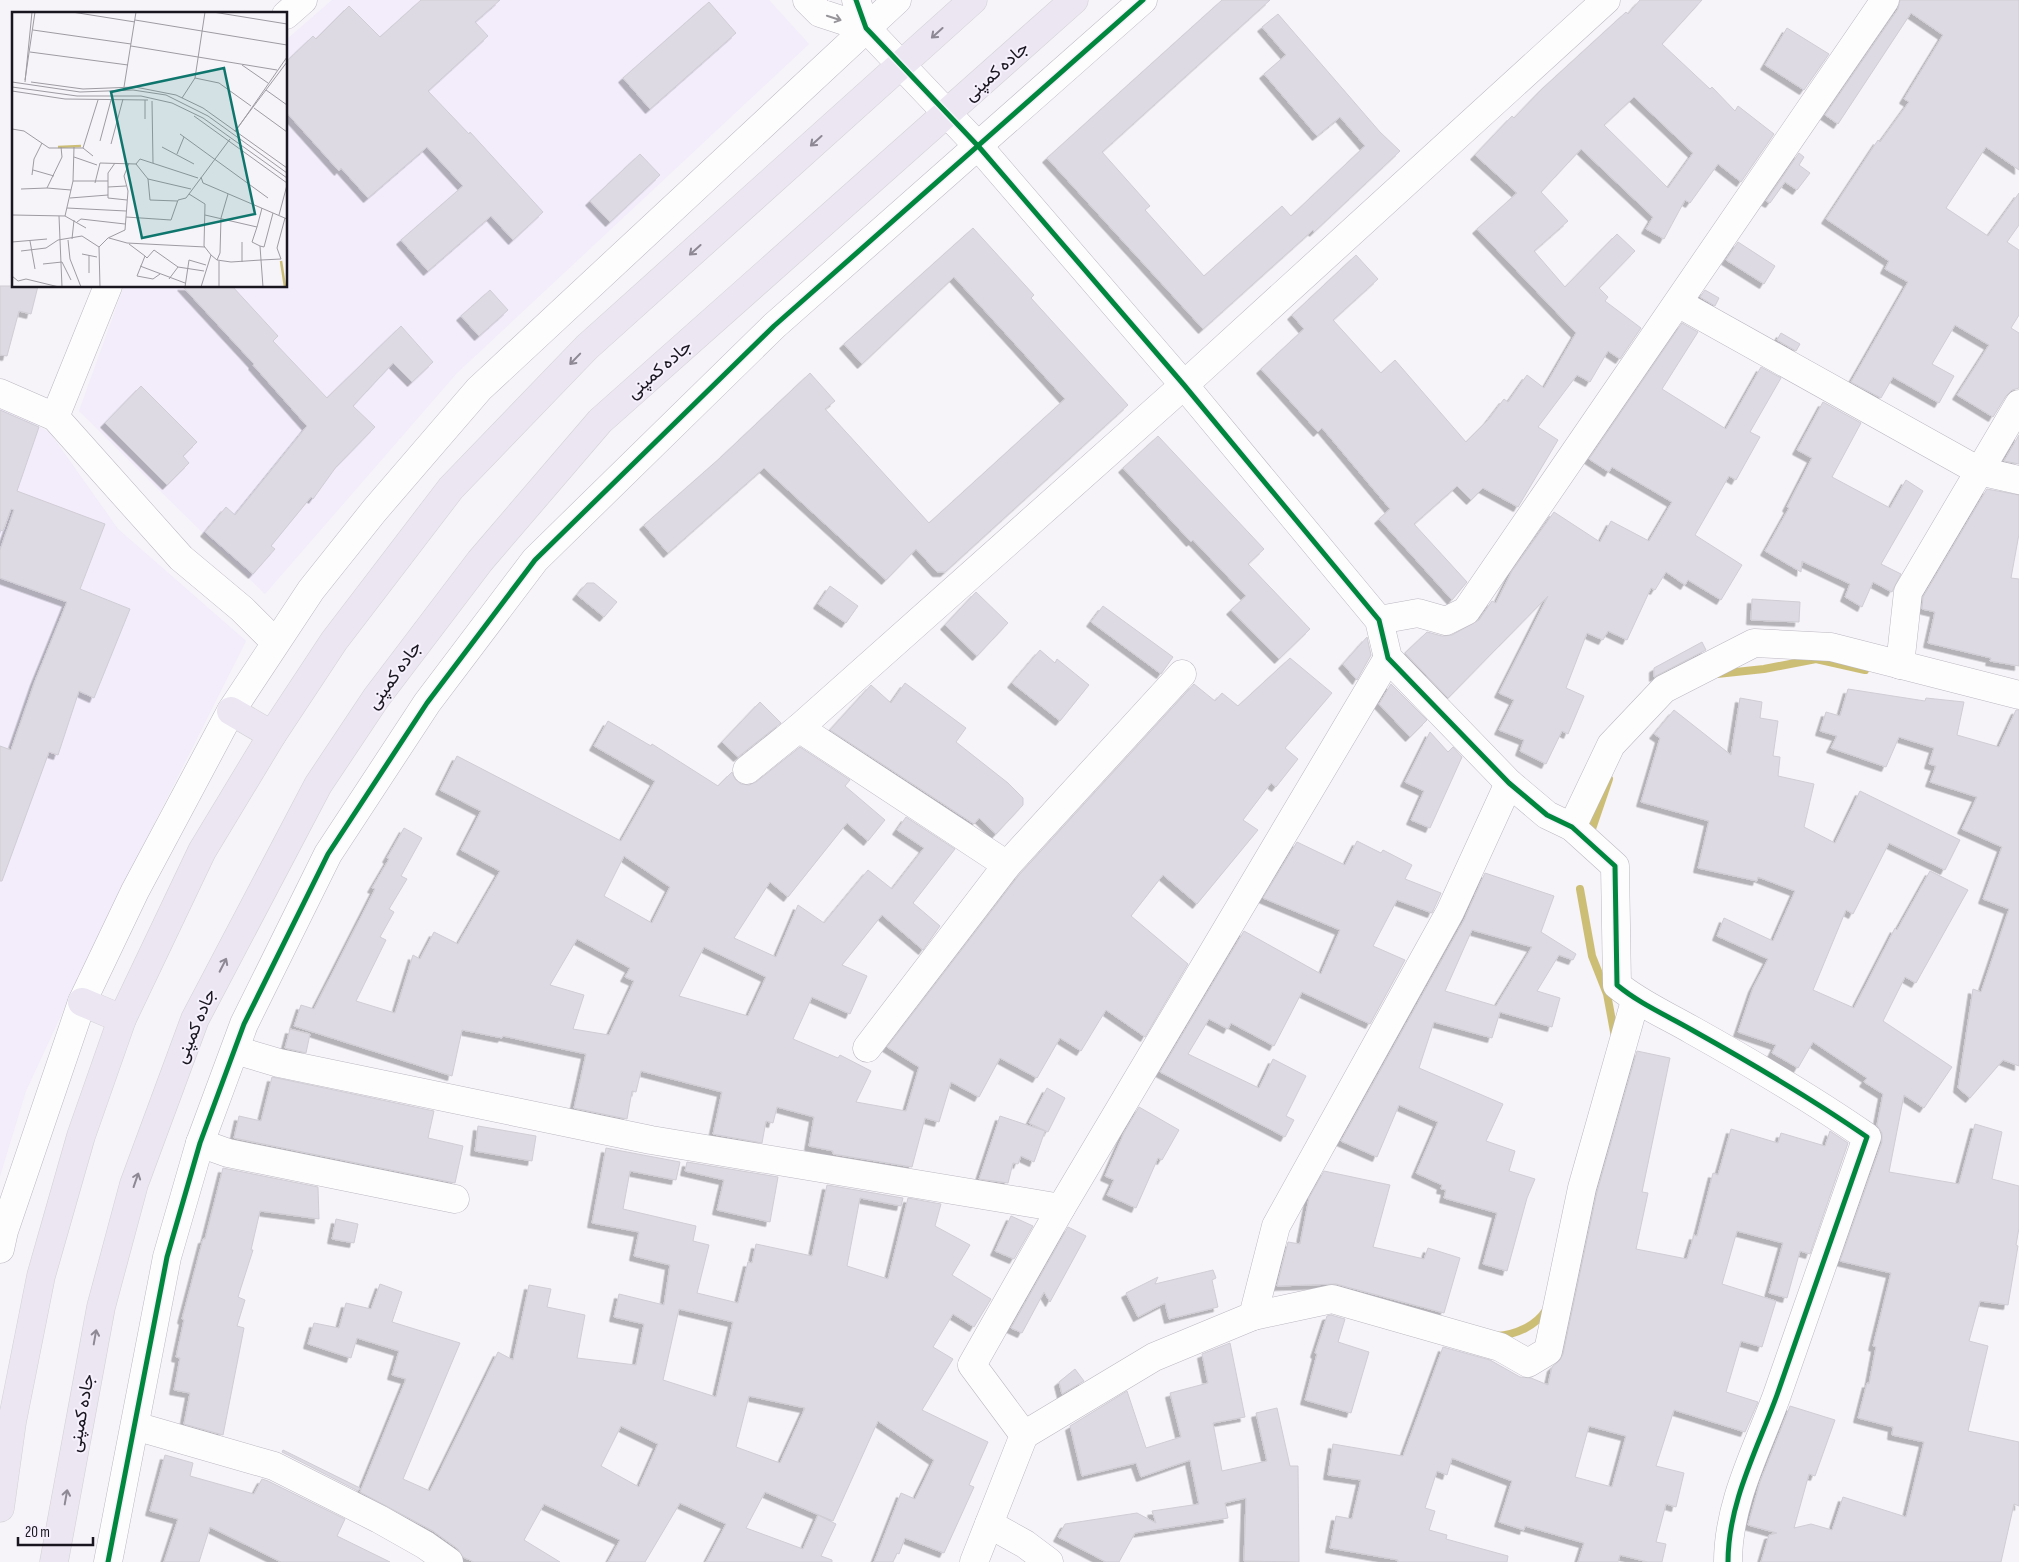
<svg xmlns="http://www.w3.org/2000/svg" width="2019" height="1562" viewBox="0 0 2019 1562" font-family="'Sofia Sans Condensed',Vazirmatn,sans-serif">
<defs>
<filter id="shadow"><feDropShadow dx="-4.5" dy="4.5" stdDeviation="0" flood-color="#0004"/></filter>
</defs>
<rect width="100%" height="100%" fill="#f6f3f9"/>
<!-- built -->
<g fill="#f2ecfb">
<path d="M332,0H769L809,44L457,373L265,594L79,411L124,286H286V40Z"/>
<path d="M0,406L17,413L50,433L118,529L246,641L101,929L26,1091L0,1176Z"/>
</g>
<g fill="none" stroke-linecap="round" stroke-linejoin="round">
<!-- stream -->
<g stroke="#cdbe75" stroke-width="8">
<path d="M1717,674L1764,669L1816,659L1865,670"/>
<path d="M1592,829L1609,779"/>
<path d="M1580,889L1592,956L1607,994L1615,1037"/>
<path d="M1497,1336C1515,1335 1536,1326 1546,1310"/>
</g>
</g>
<!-- building -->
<g fill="#dedae3" stroke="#d0cdd5" fill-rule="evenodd" filter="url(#shadow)">
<path d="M421,0H500L475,22L488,36L428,91L469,134L470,132L543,212L513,240L491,216L428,271L401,240L463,186L427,147L368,198L341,168L339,171L286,112V62L313,36L316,39L349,6L380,37Z"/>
<path d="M1222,0H1270L1102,152L1150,206L1145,210L1204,276L1282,206L1291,216L1365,146L1340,117L1317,136L1264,74L1286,55L1262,27L1278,14L1380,132L1400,151L1314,232L1313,230L1203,329L1047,158Z"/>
<path d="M1640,0H1702L1662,44L1710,89L1712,87L1735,111L1738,106L1774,134L1741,182L1718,164L1690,203L1685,200L1664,239L1646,229L1653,217L1581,149L1541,192L1568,221L1534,251L1565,287L1617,234L1635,251L1599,288L1608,297L1605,301L1641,328L1620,359L1608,351L1590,382L1577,375L1538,427L1558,440L1518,507L1483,488L1471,500L1457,486L1414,524L1467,582L1452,600L1379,519L1390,509L1322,428L1318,432L1261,369L1304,329L1292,315L1356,255L1378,279L1333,320L1381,373L1395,360L1466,442L1488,420L1504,399L1508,402L1527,375L1544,388L1576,333L1477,229L1517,193L1475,155L1512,116L1514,118L1543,88L1626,12L1628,14ZM1634,97L1693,153L1668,188L1604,125Z"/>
<path d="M1900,0H2019V170L1986,147L1946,208L1988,236L2019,193V225L2007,242L2019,250V315L2011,328L2019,333V388L2012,390L2006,396L1993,417L1957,395L1989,345L1955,325L1932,364L1954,376L1939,403L1893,377L1881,398L1851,382L1908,282L1885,269L1889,261L1826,219L1878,140L1880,142L1909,102L1904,99L1943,35L1911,13L1838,124L1825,115L1898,9Z"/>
<path d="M709,2L736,33L650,109L623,78Z"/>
<path d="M1787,28L1829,54L1804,90L1765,65Z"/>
<path d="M1799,153L1804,157L1799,165L1810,173L1797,190L1785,182L1770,203L1766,201Z"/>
<path d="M640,154L660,175L610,222L590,201Z"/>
<path d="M973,228L1034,295L1031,298L1128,405L945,572H937L916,549L886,580L764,468L668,553L644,525L720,458L810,373L835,401L825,409L929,523L1065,399L954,277L862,364L844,344Z"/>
<path d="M1738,242L1775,266L1764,284L1726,260Z"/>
<path d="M0,286H38L31,314L19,311L7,356L0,355Z"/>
<path d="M182,286H232L278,336L273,341L327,398L401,326L433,362L412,382L393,363L353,406L375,427L336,467L313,499L311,497L271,546L275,549L253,574L205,532L226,507L235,515L307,426L253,365L254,364Z"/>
<path d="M490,290L508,310L479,336L461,316Z"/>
<path d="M1705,290L1719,298L1715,306L1700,297Z"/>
<path d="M1682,323L1698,332L1662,389L1726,429L1761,367L1781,378L1750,432L1760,437L1736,480L1729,476L1695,535L1742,565L1721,600L1688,580L1685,585L1666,572L1655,590L1651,588L1627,640L1608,631L1603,640L1587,633L1566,688L1584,696L1568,734L1562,731L1546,764L1520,751L1524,740L1499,730L1514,700L1499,693L1548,596L1448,698L1405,653L1427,632L1442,636L1452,635L1479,620L1492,601L1496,603L1512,571L1554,512L1600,542L1611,521L1649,541L1672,502L1612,467L1609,472L1589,459Z"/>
<path d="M1781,333L1800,344L1796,351L1777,340Z"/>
<path d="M141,386L197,442L183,456L189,463L167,485L105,423Z"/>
<path d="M1823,402L1861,423L1832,477L1890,508L1906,480L1923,491L1881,564L1901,574L1892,592L1873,582L1862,607L1845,597L1850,584L1802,561L1801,572L1765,551L1789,508L1787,507L1812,458L1797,450Z"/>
<path d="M0,410L39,427L17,491L105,524L80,589L130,609L94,698L79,691L58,755L49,752L2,881H0V746L11,750L35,681L67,602L0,578V550L14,510L11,509L3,531L0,530Z"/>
<path d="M2019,435V464L2004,461Z"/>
<path d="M1158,436L1264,549L1248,564L1310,629L1279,659L1231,610L1246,596L1193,540L1191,542L1123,468Z"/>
<path d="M1987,489L2019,495V534L2011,578L2019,579V666L1990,661L1991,658L1928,643L1935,612L1922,609L1923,597Z"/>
<path d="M587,583H594L617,602L604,617L577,595Z"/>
<path d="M830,586L858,606L846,623L818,604Z"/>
<path d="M976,592L1008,623L977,656L945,625Z"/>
<path d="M1752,599L1800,602L1799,622L1751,620Z"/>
<path d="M1103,606L1173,657L1161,674L1091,622Z"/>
<path d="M1367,637L1371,655L1357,680L1343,664Z"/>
<path d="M1702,642L1706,650L1654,677V668Z"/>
<path d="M1040,650L1055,663L1057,659L1089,685L1060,721L1012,683Z"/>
<path d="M1290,658L1332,693L1285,748L1298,759L1276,787L1271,783L1243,820L1258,830L1197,904L1163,875L1131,916L1188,964L1145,1037L1106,1010L1081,1051L1060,1038L1037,1078L1000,1058L979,1097L951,1082L939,1122L925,1118L912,1167L833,1154V1151L809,1146L814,1117L777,1107L773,1123L766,1121L762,1143L713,1134L722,1092L641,1071L636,1092L632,1091L627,1119L574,1108L586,1054L503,1036L502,1038L462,1030L452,1076L294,1026L301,1005L314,1009L375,889L372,888L389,859L387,858L404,828L422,838L401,876L407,879L389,909L394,912L380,937L386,940L356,1001L395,1013L413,955L420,959L434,932L458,944L500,871L461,850L481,811L440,790L457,756L621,841L655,781L594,746L608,721L651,746L652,744L718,786L732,772L735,779L741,784L749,785L756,782L800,747L850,780L845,786L885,820L868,841L847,823L788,897L770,882L734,938L776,957L798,905L824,923L868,870L892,889L924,848L897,830L906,817L955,849L913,903L940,926L923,950L882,915L842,965L867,976L850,1014L812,997L793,1039L838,1058L840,1055L871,1071L856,1102L906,1111L919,1067L887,1047L1019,875L1194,684L1215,701L1222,693L1238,706ZM624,856L670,887L652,923L604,896ZM577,939L630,968L625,977L634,981L609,1035L573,1029L584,995L550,985ZM704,947L766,977L748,1016L679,996Z"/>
<path d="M905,683L966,728L956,742L1008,783L1023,798V805L996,834L979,818L974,824L830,730L871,685L891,703Z"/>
<path d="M1391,684L1427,720L1410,737L1379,704Z"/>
<path d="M1848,689L1925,701L1926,698L1964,702L1957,735L1999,747L2016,710H2019V1066L2003,1060L1970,1098L1958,1088L1973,989L1981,992L2009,909L1983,899L2002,847L1962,829L1977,797L1930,782L1936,766L1929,764L1934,748L1899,737L1886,767L1831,748L1837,736L1820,731L1826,712L1840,716Z"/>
<path d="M1740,698L1762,702L1760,718L1778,721L1773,756L1780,757L1778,776L1814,784L1804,827L1835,843L1860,791L1960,840L1945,870L1889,843L1853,914L1846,910L1813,990L1854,1008L1895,928L1897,930L1930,871L1968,890L1916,983L1905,977L1883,1021L1952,1067L1924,1108L1904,1095L1889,1172L1959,1184L1975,1124L2002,1132L1992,1179L2019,1186V1228L2016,1245L2018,1246L2008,1305L1980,1301L1969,1341L1988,1346L1968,1431L2019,1442V1506L2014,1504L2001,1562H1761L1769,1535L1777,1533L1748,1525L1760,1482L1790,1406L1835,1420L1815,1476L1809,1474L1794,1528L1811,1524L1832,1530L1843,1497L1906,1517L1924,1442L1892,1435L1893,1427L1858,1418L1867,1383L1869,1384L1876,1347L1873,1346L1891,1273L1840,1261L1882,1142V1133L1877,1125L1883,1094L1864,1082L1867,1078L1813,1042L1798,1068L1772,1053L1776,1045L1738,1032L1753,988L1768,959L1717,936L1724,918L1773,941L1795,891L1758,877L1757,881L1698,868L1709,821L1641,802L1660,738L1654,734L1674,710L1731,755Z"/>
<path d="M760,702L781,723L738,757L722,742Z"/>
<path d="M1430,732L1448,752L1453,747L1462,757L1430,828L1411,820L1424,791L1405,782Z"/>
<path d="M1357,841L1381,853L1383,850L1412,865L1405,879L1441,893L1432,913L1397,900L1373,946L1405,960L1370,1024L1302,992L1274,1046L1231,1023L1228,1029L1209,1019L1188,1054L1259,1088L1273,1059L1306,1076L1286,1116L1294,1120L1285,1137L1160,1072L1244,931L1321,974L1340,930L1263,898L1297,842L1345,865Z"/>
<path d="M1485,873L1554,896L1541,932L1576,954L1573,960L1559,955L1537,991L1560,998L1552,1027L1500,1012L1492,1038L1434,1022L1419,1068L1503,1104L1486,1141L1515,1151L1509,1171L1535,1179L1527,1198L1507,1271L1483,1264L1497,1213L1444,1198L1446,1190L1441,1189L1442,1185L1416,1173L1438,1122L1399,1105L1377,1157L1341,1141L1464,920ZM1472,930L1532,947L1496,1006L1445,991Z"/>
<path d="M290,1029L310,1034L306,1053L285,1048Z"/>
<path d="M1637,1051L1670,1058L1642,1192L1648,1193L1636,1249L1687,1259L1694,1235L1697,1236L1713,1173L1718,1175L1731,1129L1778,1143L1781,1133L1825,1146L1830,1131L1848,1143L1810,1254L1800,1251L1787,1298L1769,1293L1783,1243L1737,1231L1722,1284L1776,1301L1762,1347L1741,1341L1726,1392L1758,1402L1745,1432L1674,1410L1656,1466L1684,1473L1676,1507L1666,1504L1656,1542L1666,1544L1662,1562H1648L1620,1555L1618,1562H1578L1584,1543L1525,1526L1524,1530L1499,1522L1512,1481L1452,1458L1447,1475L1437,1471L1425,1508L1435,1511L1429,1530L1447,1535L1446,1539L1508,1556L1507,1562H1398V1560L1330,1548L1336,1516L1352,1519L1361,1480L1328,1475L1333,1444L1403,1456L1443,1347L1490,1360L1520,1377L1531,1378L1548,1385L1552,1367L1560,1360L1563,1354L1597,1192ZM1589,1426L1626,1436L1612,1487L1575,1477Z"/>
<path d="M272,1077L434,1111L428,1138L463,1146L455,1183L234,1138L239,1116L261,1121Z"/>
<path d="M1047,1088L1065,1098L1048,1132L1029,1123Z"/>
<path d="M1139,1107L1179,1130L1162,1160L1158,1158L1136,1208L1107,1195L1114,1180L1105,1176L1124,1133Z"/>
<path d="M1000,1116L1045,1131L1034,1162L1021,1156L1018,1164L1013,1163L1008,1183L979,1179Z"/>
<path d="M478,1126L536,1136L532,1161L475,1151Z"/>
<path d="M606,1148L680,1162L676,1180L630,1171L623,1209L696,1226L693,1241L709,1245L697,1293L738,1303L748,1262L752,1263L756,1244L812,1256L827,1185L903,1198L901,1206L860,1198L847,1266L888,1279L908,1198L941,1204L935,1226L970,1245L952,1275L991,1299L974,1327L953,1314L933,1347L953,1359L922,1410L988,1442L969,1485L974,1487L944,1553L905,1538L899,1554L897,1553L893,1562H874L901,1493L915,1499L934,1460L878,1421L833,1521L765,1492L746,1528L803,1549L818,1515L836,1524L821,1556L832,1560V1562H706L726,1524L680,1503L645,1562H608L620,1540L544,1504L524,1540L560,1562H474L463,1557L458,1549L433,1531L360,1492L406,1379L392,1375L399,1351L357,1338L351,1358L308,1344L314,1323L339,1328L346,1303L371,1309L380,1284L402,1292L392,1322L460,1343L403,1479L430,1491L498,1352L513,1360L529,1285L551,1289L547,1307L585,1315L577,1358L636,1365L644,1324L614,1317L619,1294L664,1305L670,1265L634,1256L639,1232L592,1223ZM679,1309L733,1322L716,1397L663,1380ZM749,1396L805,1408L780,1463L736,1447ZM621,1426L658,1444L639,1487L601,1466Z"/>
<path d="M687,1162L778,1177L770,1222L717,1210L724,1180L685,1171Z"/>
<path d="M223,1168L318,1187L319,1219L260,1211L251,1250H253L238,1297L245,1300L237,1326L244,1328L223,1435L184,1424L190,1393L174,1390L180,1358L176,1357L184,1320L182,1319L203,1239H205Z"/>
<path d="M1324,1171L1390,1185L1373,1247L1424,1259L1428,1248L1460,1258L1444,1313L1336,1284L1277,1286L1288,1242L1300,1244L1309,1198Z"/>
<path d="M1011,1216L1033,1226L1014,1259L995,1251Z"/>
<path d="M336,1219L358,1224L354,1243L332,1239Z"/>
<path d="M1068,1227L1086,1236L1050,1302L1044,1292L1022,1333L1011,1328Z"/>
<path d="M1213,1270L1216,1278L1212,1280L1218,1307L1169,1319L1165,1303L1138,1317L1126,1293L1158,1277L1155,1284Z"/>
<path d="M1331,1315L1345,1319L1338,1342L1369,1352L1351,1413L1305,1400L1317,1354L1315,1353L1327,1316Z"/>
<path d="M1230,1343L1245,1417L1213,1423L1222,1471L1267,1461L1256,1413L1277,1408L1290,1466H1298L1299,1562L1244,1561L1246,1498L1225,1503L1228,1518L1135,1533L1119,1562H1106L1058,1537L1065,1524L1137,1513L1156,1523L1152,1511L1199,1504L1190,1460L1141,1477L1136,1463L1082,1476L1070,1426L1127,1391L1146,1448L1181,1437L1170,1393L1208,1383L1202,1354Z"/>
<path d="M1075,1369L1084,1381L1062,1394L1059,1382Z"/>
<path d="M283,1450L360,1488L358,1491L282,1452Z"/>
<path d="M165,1455L193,1463L190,1476L254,1494L262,1479L268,1481L345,1519L337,1536L390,1562H281L210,1527L199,1562H164L178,1519L150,1511Z"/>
</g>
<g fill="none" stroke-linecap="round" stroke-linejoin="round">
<defs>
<g id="minor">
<path d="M807,0L820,13L866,28"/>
<path d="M856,0L866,28L979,147L1184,385L1379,620L1388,658L1509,783L1547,815L1572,827L1615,866L1617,985C1640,1004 1666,1015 1692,1030C1751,1063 1811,1098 1867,1137C1837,1223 1807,1309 1777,1395C1757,1450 1728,1503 1728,1562"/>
<path d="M286,15L303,0"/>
<path d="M1678,303L1979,471L2019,480"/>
<path d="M0,393L55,417L181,558L242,609L275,642"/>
<path d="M55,417L108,286"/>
<path d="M1379,620L1418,613L1446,621L1466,611L1885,0"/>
<path d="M1900,665L1908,592L2019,404"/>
<path d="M799,728L1007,865"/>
<path d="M747,770L799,728L1184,385L1606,0"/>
<path d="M1572,827L1611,745L1664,689L1754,643L1831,647L2019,695"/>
<path d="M867,1048L1007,865L1182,674"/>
<path d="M235,1050L279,1063L651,1140L1061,1208"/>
<path d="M200,1143L228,1153L455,1199"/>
<path d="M0,1249L4,1231L82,1002L135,891L231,711L311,590L374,511L479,389L897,0"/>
<path d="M1253,1316L1332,1299L1500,1347L1528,1363L1548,1351L1582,1188L1635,1001"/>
<path d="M135,1426L274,1466L379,1519L425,1545L449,1562"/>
<path d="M1024,1435L1154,1357L1253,1316L1276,1226L1450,912L1509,783"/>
<path d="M989,1524L1025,1544L1049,1562"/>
<path d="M108,1562L167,1257L200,1143L244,1024L328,854L427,703L535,560L774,326L1143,0"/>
<path d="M974,1562L1024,1435L972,1365L1061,1208L1388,658"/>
</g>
<g id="highway">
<path d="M231,711L272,735"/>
<path d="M82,1002L122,1019"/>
<path d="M0,1508L12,1422L41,1276L81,1136L122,1019L202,851L272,735L334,641L451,488L587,347L973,0"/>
<path d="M54,1562L101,1307L134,1184L195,1019L318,785L376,698L480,561L600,421L1074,0"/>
</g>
</defs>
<!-- minor casing -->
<use href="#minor" stroke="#bbb8c0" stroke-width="29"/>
<!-- highway casing -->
<use href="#highway" stroke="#d2d1d4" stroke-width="29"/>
<!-- minor -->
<use href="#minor" stroke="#fefdfe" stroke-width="28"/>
<!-- highway -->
<use href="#highway" stroke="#ebe6f2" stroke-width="28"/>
<defs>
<g id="cycleway">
<path d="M856,0L866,28L979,147L1184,385L1379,620L1388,658L1509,783L1547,815L1572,827L1615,866L1617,985C1640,1004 1666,1015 1692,1030C1751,1063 1811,1098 1867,1137C1837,1223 1807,1309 1777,1395C1757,1450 1728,1503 1728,1562"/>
<path d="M108,1562L167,1257L200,1143L244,1024L328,854L427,703L535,560L774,326L1143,0"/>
</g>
</defs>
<!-- cycleway casing -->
<use href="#cycleway" stroke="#f5f0fc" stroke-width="8"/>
<!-- cycleway -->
<use href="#cycleway" stroke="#00873e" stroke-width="5"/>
</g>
<!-- one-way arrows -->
<defs><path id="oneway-shaft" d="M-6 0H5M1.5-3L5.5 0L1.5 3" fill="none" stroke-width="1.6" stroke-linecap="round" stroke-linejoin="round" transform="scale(1.25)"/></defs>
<use stroke="#97959a" href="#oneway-shaft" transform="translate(834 18) rotate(18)"/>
<g stroke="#8d8894">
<use href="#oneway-shaft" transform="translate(937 33) rotate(138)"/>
<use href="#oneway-shaft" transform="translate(816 141) rotate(138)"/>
<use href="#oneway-shaft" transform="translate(695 250) rotate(138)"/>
<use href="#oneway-shaft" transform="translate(575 359) rotate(134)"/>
<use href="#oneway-shaft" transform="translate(223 965) rotate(-63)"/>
<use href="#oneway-shaft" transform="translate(136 1180) rotate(-71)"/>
<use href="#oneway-shaft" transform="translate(95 1337) rotate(-80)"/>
<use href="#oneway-shaft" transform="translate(66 1497) rotate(-80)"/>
</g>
<g text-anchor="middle" stroke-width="4" stroke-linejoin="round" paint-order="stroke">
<!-- street labels -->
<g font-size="18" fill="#1a1620" stroke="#f5f0fc">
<text transform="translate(996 71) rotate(-42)" y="6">جاده کمپنی</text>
<text transform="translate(659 369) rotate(-41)" y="6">جاده کمپنی</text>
<text transform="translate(394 675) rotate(-54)" y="6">جاده کمپنی</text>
<text transform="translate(195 1026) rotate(-67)" y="6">جاده کمپنی</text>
<text transform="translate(81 1413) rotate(-80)" y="6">جاده کمپنی</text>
</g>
</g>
<!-- overview -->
<g transform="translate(12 12)">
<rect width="275" height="275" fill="#f6f3f9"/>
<path fill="none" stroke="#cdbe75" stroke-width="2.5" d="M46,135L69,134M269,249L273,275"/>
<path fill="none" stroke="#9e9ba2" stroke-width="1" d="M60,0L123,10M201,0L275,12M123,8L275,33M21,18L119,32M119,34L265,58M18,40L116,53M230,53L256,71M183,66L207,71L239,94M13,68L23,0M0,70L68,80L121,78L154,83L196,104L275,161M13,70L20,0M19,70L71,77L123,75L164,83L191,96L275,156M0,75L65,84H129L160,91L191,106L275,166M112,75L124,0M254,78L275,93M0,79L53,87L136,88M170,86L183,66L193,0M140,89L141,151M242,96L275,120M182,104L275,171M133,107V88M0,117L12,119L37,136H71L81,144M223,119L275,50M223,120L275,45M168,122L256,186M88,129L99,88M99,132L111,87M150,135L182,152M71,136L86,88M165,142L172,125M62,145L85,153M103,151L96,161V186L115,188M124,152L136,167L179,177M21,158L42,164M20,163L22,147L30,131M189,165L191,171L275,207M136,167L138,188L165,189M61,169H96M83,171L88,151L124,152L128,147L186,166M96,175L114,174M35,176L59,178M9,177L35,176L50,145L49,135M177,182L193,192L192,234L199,243L205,248L219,250L249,248L251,275M58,186L96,183M55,196L114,199M261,201L252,235L248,234L249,248L269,247L265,236L273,206M1,203L53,204L74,216M193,203L245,215L250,196M267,203L275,173M47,204L50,275M53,204L61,169L62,135M114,205L159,208L166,188L174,186L218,127M65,210L69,207L113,212M245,215L240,230L248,234M97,226L115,231L193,235M60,227L62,208M56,228L58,247L69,275M18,229L23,257M0,230L35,227M230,230V250M117,232L133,244L125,264L141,267L148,262M9,239L34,236L46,228L70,224L87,235M70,242L85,245M77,243V261M133,244L135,246L142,238L166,255L192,259M205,248L208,241L209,206L216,182M207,249V275M31,252L50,250L59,268M128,254L173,271M0,264L6,269L14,267L47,275M157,267L166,255M88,275L87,235L96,226L113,218L116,179L112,164L117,151M173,275L177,248L194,253M189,275L199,243"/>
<path fill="#0f766e" fill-opacity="0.15" stroke="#0f766e" stroke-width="2.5" d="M212,56L243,202L130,226L99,80Z"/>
<rect width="275" height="275" fill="none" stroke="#1a1620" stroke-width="2.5"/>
</g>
<!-- scale -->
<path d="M18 1537v8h75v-8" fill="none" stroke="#1a1620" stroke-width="2.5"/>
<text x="25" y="1537" font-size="15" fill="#1a1620" stroke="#f5f0fc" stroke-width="4" paint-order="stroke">20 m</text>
</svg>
